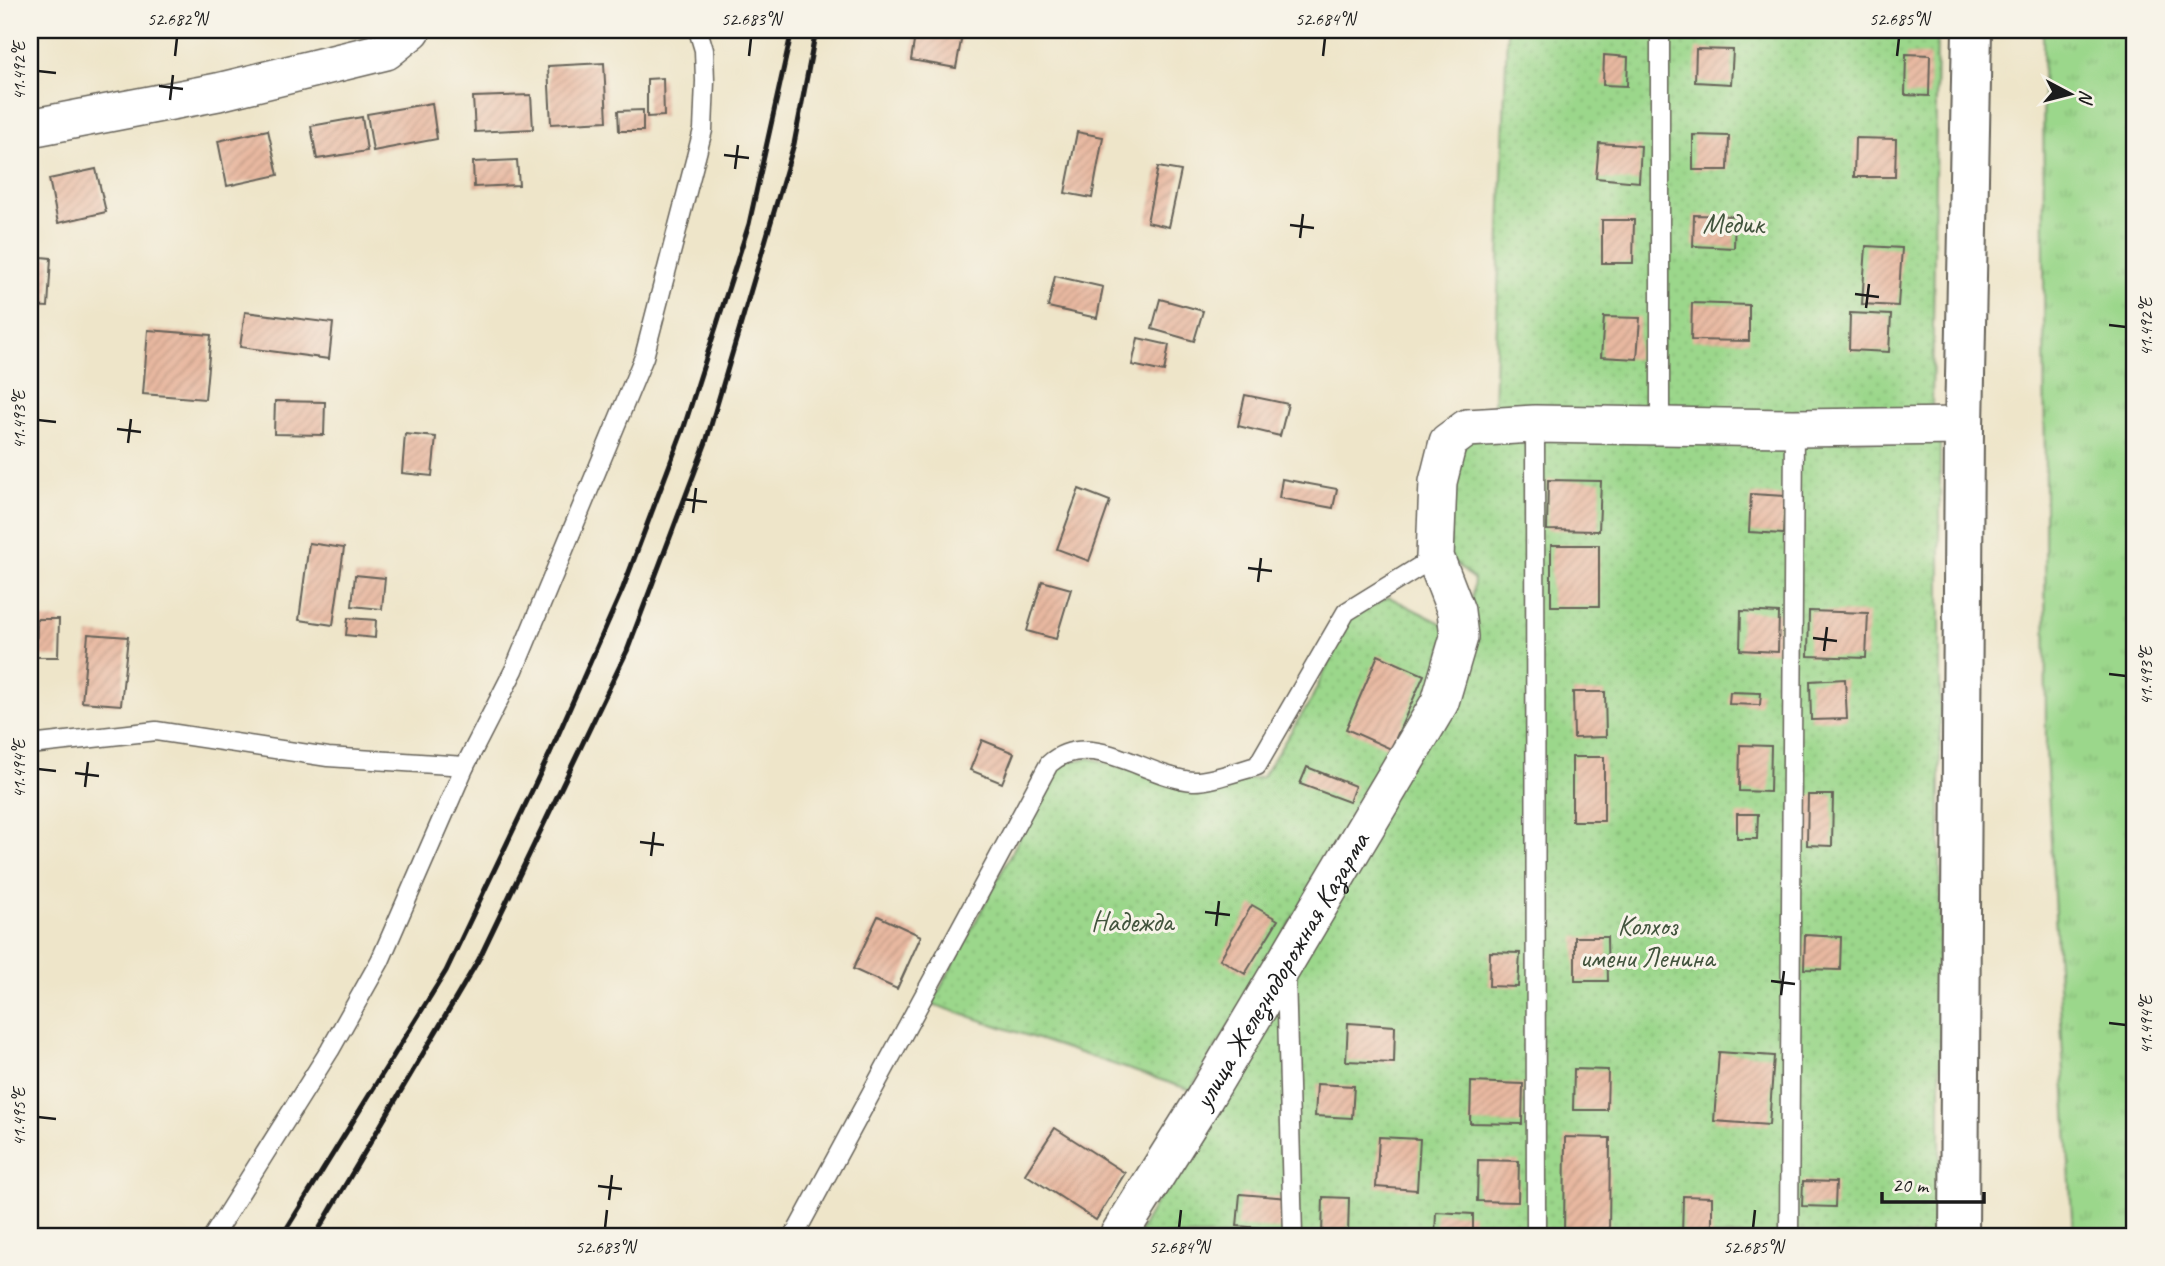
<svg xmlns="http://www.w3.org/2000/svg" width="2165" height="1266" viewBox="0 0 2165 1266" font-family="Caveat,sans-serif">
<defs>
<pattern id="grass-tufts" width="24" height="20" patternUnits="userSpaceOnUse" patternTransform="scale(1.75)"><rect width="24" height="20" fill="#9bd78b"/><path d="M3 7l-1-3M5 7V3M7 7l1-3M15 17l-1-3M17 17v-4M19 17l1-3" fill="none" stroke="#85b877"/></pattern>
<pattern id="garden-dots" width="8" height="8" patternUnits="userSpaceOnUse" patternTransform="scale(1.75)"><rect width="8" height="8" fill="#9bd78b"/><path d="M2 2h.1M6 6h.1" fill="none" stroke="#85b877" stroke-width="1.8" stroke-linecap="round"/></pattern>
<pattern id="building-hatch" width="6" height="6" patternUnits="userSpaceOnUse" patternTransform="scale(1.75)"><rect width="6" height="6" fill="#e8b8a0"/><path d="M-1 1l2-2M0 6l6-6M5 7l2-2" fill="none" stroke="#c69e89"/></pattern>
</defs>
<rect width="100%" height="100%" fill="#f7f3e8"/>
<filter id="ink" filterUnits="userSpaceOnUse"><feTurbulence type="fractalNoise" baseFrequency=".0143" numOctaves="2"/><feDisplacementMap in="SourceGraphic" scale="14" xChannelSelector="R" yChannelSelector="G"/><feConvolveMatrix kernelMatrix="1 2 1 2 8 2 1 2 1" color-interpolation-filters="sRGB"/></filter>
<filter id="wash" filterUnits="userSpaceOnUse"><feTurbulence type="fractalNoise" baseFrequency=".00686" numOctaves="4" result="noise"/><feDisplacementMap in="SourceGraphic" scale="28" xChannelSelector="R" yChannelSelector="G"/><feGaussianBlur stdDeviation="1.57" result="paint"/><feColorMatrix in="noise" values="0 0 0 0 0 0 0 0 0 0 0 0 0 0 0 0 0 1.4 0 .05"/><feComposite in="paint" operator="in"/></filter>
<g filter="url(#wash)">
<rect width="100%" height="100%" fill="#eee5c9"/>
<!-- grass -->
<path fill="url(#grass-tufts)" stroke="#5c7a54" stroke-width="2" d="M2043,30H2135V1236H2073L2046,753Z"/>
<!-- garden -->
<g fill="url(#garden-dots)" stroke="#5c7a54" stroke-width="2">
<path d="M1507,30H1937L1932,408L1918,423L1494,408Z"/>
<path d="M1467,438L1940,440V1236H1137L1467,645L1474,580L1449,557L1451,479Z"/>
<path d="M1389,597L1447,626L1437,675L1191,1090L932,1004L1059,763L1090,758L1197,788L1262,777L1311,700L1350,617Z"/>
</g>
<g id="blocks">
<!-- building -->
<g fill="url(#building-hatch)">
<path d="M916,30H963L956,68L911,60Z"/>
<path d="M1696,49L1733,50L1731,84L1695,82Z"/>
<path d="M1906,54L1930,55L1929,96L1905,95Z"/>
<path d="M1604,55L1628,57L1627,86L1603,85Z"/>
<path d="M604,63L607,121L551,124L548,66Z"/>
<path d="M663,78L664,116L647,117V79Z"/>
<path d="M531,95L533,129L475,132L473,97Z"/>
<path d="M432,103L437,139L373,151L367,114Z"/>
<path d="M643,110V131H619L618,111Z"/>
<path d="M362,117L367,151L317,159L311,126Z"/>
<path d="M268,130L278,175L227,186L218,141Z"/>
<path d="M1077,132L1103,137L1092,198L1065,193Z"/>
<path d="M1693,135L1729,136L1728,170H1693Z"/>
<path d="M1855,138L1896,139L1895,177H1854Z"/>
<path d="M1599,143L1641,146L1639,182L1596,178Z"/>
<path d="M517,160L519,185L474,187L473,162Z"/>
<path d="M1158,167L1181,171L1169,227L1147,222Z"/>
<path d="M96,169L106,212L58,223L49,179Z"/>
<path d="M1694,215L1735,216L1734,248L1693,246Z"/>
<path d="M1602,220H1634L1633,263H1602Z"/>
<path d="M1866,246L1902,248L1898,306L1862,304Z"/>
<path d="M30,256L51,258L48,307L30,306Z"/>
<path d="M1055,276L1103,287L1097,318L1048,307Z"/>
<path d="M1160,299L1203,311L1194,341L1152,329Z"/>
<path d="M1692,303L1749,305V341L1691,340Z"/>
<path d="M245,312L333,323L329,359L240,347Z"/>
<path d="M1850,313L1891,315L1889,352L1849,350Z"/>
<path d="M1604,317L1640,318L1637,359L1601,357Z"/>
<path d="M148,330L211,335L205,399L143,394Z"/>
<path d="M1138,338L1169,345L1164,372L1132,365Z"/>
<path d="M1245,395L1288,404L1280,436L1238,426Z"/>
<path d="M275,401L325,402L324,435L274,434Z"/>
<path d="M405,434L436,437L432,476L402,473Z"/>
<path d="M1282,479L1337,489L1333,508L1279,498Z"/>
<path d="M1548,480L1601,481L1599,531L1547,530Z"/>
<path d="M1079,489L1110,501L1089,561L1057,549Z"/>
<path d="M1751,494L1785,496L1783,534L1749,532Z"/>
<path d="M309,543L344,548L333,625L299,620Z"/>
<rect x="1551" y="545" width="48" height="61"/>
<path d="M355,575L385,578L382,609L352,606Z"/>
<path d="M1042,581L1071,589L1056,639L1027,631Z"/>
<path d="M1741,611L1779,613L1778,652L1740,650Z"/>
<path d="M1809,611L1868,613L1866,658L1808,656Z"/>
<path d="M348,618L376,620L375,638L346,635Z"/>
<path d="M37,619H59L58,657H36Z"/>
<path d="M88,634L128,637L121,705L82,702Z"/>
<path d="M1378,655L1424,675L1391,749L1346,729Z"/>
<path d="M1845,679L1847,719L1811,720L1810,681Z"/>
<path d="M1573,692H1605L1606,737L1574,738Z"/>
<path d="M1730,692L1761,693L1760,705L1729,704Z"/>
<path d="M982,740L1014,753L1002,783L970,770Z"/>
<path d="M1740,745L1771,746L1770,792L1739,791Z"/>
<rect x="1572" y="757" width="32" height="64"/>
<path d="M1307,767L1355,786L1349,802L1300,784Z"/>
<path d="M1808,795H1833L1832,846L1807,845Z"/>
<path d="M1737,814H1758L1757,839H1737Z"/>
<path d="M1252,905L1278,920L1245,974L1220,959Z"/>
<path d="M878,916L921,936L897,989L853,969Z"/>
<path d="M1805,935L1841,937L1840,970L1804,969Z"/>
<path d="M1575,937H1607L1608,981H1575Z"/>
<path d="M1490,952L1520,953L1518,987L1489,986Z"/>
<path d="M1348,1023L1395,1026L1394,1063L1346,1061Z"/>
<path d="M1719,1052L1774,1056L1769,1125L1714,1121Z"/>
<path d="M1574,1069L1608,1070L1607,1110H1573Z"/>
<path d="M1471,1082L1523,1084L1522,1124L1470,1123Z"/>
<path d="M1317,1084L1354,1086L1352,1118L1315,1116Z"/>
<path d="M1055,1128L1125,1173L1096,1220L1025,1174Z"/>
<path d="M1379,1137L1420,1139L1417,1190L1376,1187Z"/>
<path d="M1565,1137L1610,1138L1609,1236H1564Z"/>
<path d="M1478,1160L1519,1161L1518,1202L1477,1201Z"/>
<path d="M1803,1181L1836,1182L1835,1207L1802,1206Z"/>
<path d="M1240,1194L1288,1198L1285,1230L1237,1226Z"/>
<path d="M1683,1196L1712,1197V1236H1682Z"/>
<path d="M1323,1197L1349,1198L1348,1236H1322Z"/>
<path d="M1436,1212L1473,1214V1236H1435Z"/>
</g>
</g>
</g>
<g filter="url(#ink)">
<use href="#blocks" fill-opacity="0" stroke="#666259" stroke-width="2"/>
<g fill="none" stroke-linecap="round" stroke-linejoin="round">
<defs>
<g id="lane">
<path d="M1535,424L1536,1236"/>
<path d="M1660,426V30"/>
<path d="M30,745L156,731L328,757L465,766"/>
<path d="M1286,974L1293,1236"/>
<path d="M213,1236L330,1050L380,961L465,766L514,670L644,357L703,130L705,81L704,50L698,30"/>
<path d="M794,1236L1049,764C1090,727 1147,778 1193,781C1209,782 1241,770 1257,766L1346,612L1435,557"/>
<path d="M1789,1236L1794,428"/>
</g>
<g id="street">
<path d="M30,128L218,92L386,51L412,30"/>
<path id="s1" d="M1118,1236L1204,1099L1440,702L1459,637L1456,611L1435,557L1438,482L1448,442L1467,428L1535,424L1794,428L1964,426"/>
</g>
<path id="secondary" d="M1959,1236L1964,426L1972,30"/>
</defs>
<!-- lane casing -->
<use href="#lane" stroke="#666259" stroke-width="21"/>
<!-- street casing -->
<use href="#street" stroke="#666259" stroke-width="40"/>
<!-- secondary casing -->
<use href="#secondary" stroke="#666259" stroke-width="42"/>
<!-- lane -->
<use href="#lane" stroke="#fff" stroke-width="18"/>
<!-- street -->
<use href="#street" stroke="#fff" stroke-width="37"/>
<!-- secondary -->
<use href="#secondary" stroke="#fff" stroke-width="38"/>
<!-- rail -->
<g stroke="#1c1c1c" stroke-width="5">
<path d="M282,1236L446,971L550,753L623,588L684,427L749,224L792,30"/>
<path d="M315,1236L479,959L627,651L706,442L794,144L816,30"/>
</g>
</g>
</g>
<!-- ticks -->
<path fill="none" stroke="#1c1c1c" stroke-width="2.5" d="M175,56L177,38M749,56L751,38M1323,56L1325,38M1897,56L1899,38M38,71L56,73M159,86L183,89M170,100L173,75M724,155L749,158M735,169L738,145M1290,225L1314,228M1300,238L1303,214M1855,294L1879,297M1866,308L1869,284M2109,325L2126,327M38,420L56,422M117,429L141,432M128,443L131,419M682,499L707,502M693,513L696,488M1248,568L1272,571M1258,582L1261,558M1813,638L1837,641M1824,651L1827,627M2109,674L2126,676M38,769L56,771M75,773L99,776M85,787L88,762M640,842L664,845M651,856L654,832M1205,912L1230,915M1216,926L1219,901M1771,981L1795,984M1781,995L1784,971M2109,1023L2126,1025M38,1117L56,1119M598,1186L622,1189M609,1200L612,1175M605,1228L607,1210M1179,1228L1181,1210M1753,1228L1755,1210"/>
<g text-anchor="middle" stroke-width="6" stroke-linejoin="round" paint-order="stroke">
<!-- park labels -->
<g font-size="28" fill="#42543d" stroke="#f7f3e8">
<text x="1733" y="233">Медик</text>
<text x="1132" y="931">Надежда</text>
<text x="1647" y="935">Колхоз<tspan x="1647" dy="32">имени Ленина</tspan></text>
</g>
<!-- street labels -->
<g font-size="28" fill="#1c1c1c" stroke="#f7f3e8">
<text dy="10" stroke="none"><textPath href="#s1" startOffset="312">улица Железнодорожная Казарма</textPath></text>
</g>
</g>
<!-- margin -->
<rect width="2165" height="1266" fill="none" stroke="#f7f3e8" stroke-width="77"/>
<!-- north arrow -->
<g transform="translate(2070 94) rotate(97)" stroke="#f7f3e8" stroke-width="5" paint-order="stroke">
<path d="M0-5L12 26L0 18L-12 26Z" fill="#1c1c1c"/>
<text y="-10" font-size="19" font-weight="bold" text-anchor="middle" fill="#1c1c1c">N</text>
</g>
<!-- scale -->
<path d="M1882 1192v10h102v-10" fill="none" stroke="#1c1c1c" stroke-width="3.5"/>
<text x="1892" y="1192" font-size="21" fill="#1c1c1c" stroke="#f7f3e8" stroke-width="5" paint-order="stroke">20 m</text>
<rect x="38" y="38" width="2088" height="1190" fill="none" stroke="#1c1c1c" stroke-width="2.5"/>
<g font-size="18" text-anchor="middle" fill="#1c1c1c">
<text x="177" y="25">52.682°N</text>
<text x="751" y="25">52.683°N</text>
<text x="1325" y="25">52.684°N</text>
<text x="1899" y="25">52.685°N</text>
<text transform="translate(19 71) rotate(-90)" y="6">41.492°E</text>
<text transform="translate(2146 327) rotate(-90)" y="6">41.492°E</text>
<text transform="translate(19 420) rotate(-90)" y="6">41.493°E</text>
<text transform="translate(2146 676) rotate(-90)" y="6">41.493°E</text>
<text transform="translate(19 769) rotate(-90)" y="6">41.494°E</text>
<text transform="translate(2146 1025) rotate(-90)" y="6">41.494°E</text>
<text transform="translate(19 1117) rotate(-90)" y="6">41.495°E</text>
<text x="605" y="1253">52.683°N</text>
<text x="1179" y="1253">52.684°N</text>
<text x="1753" y="1253">52.685°N</text>
</g>
</svg>
